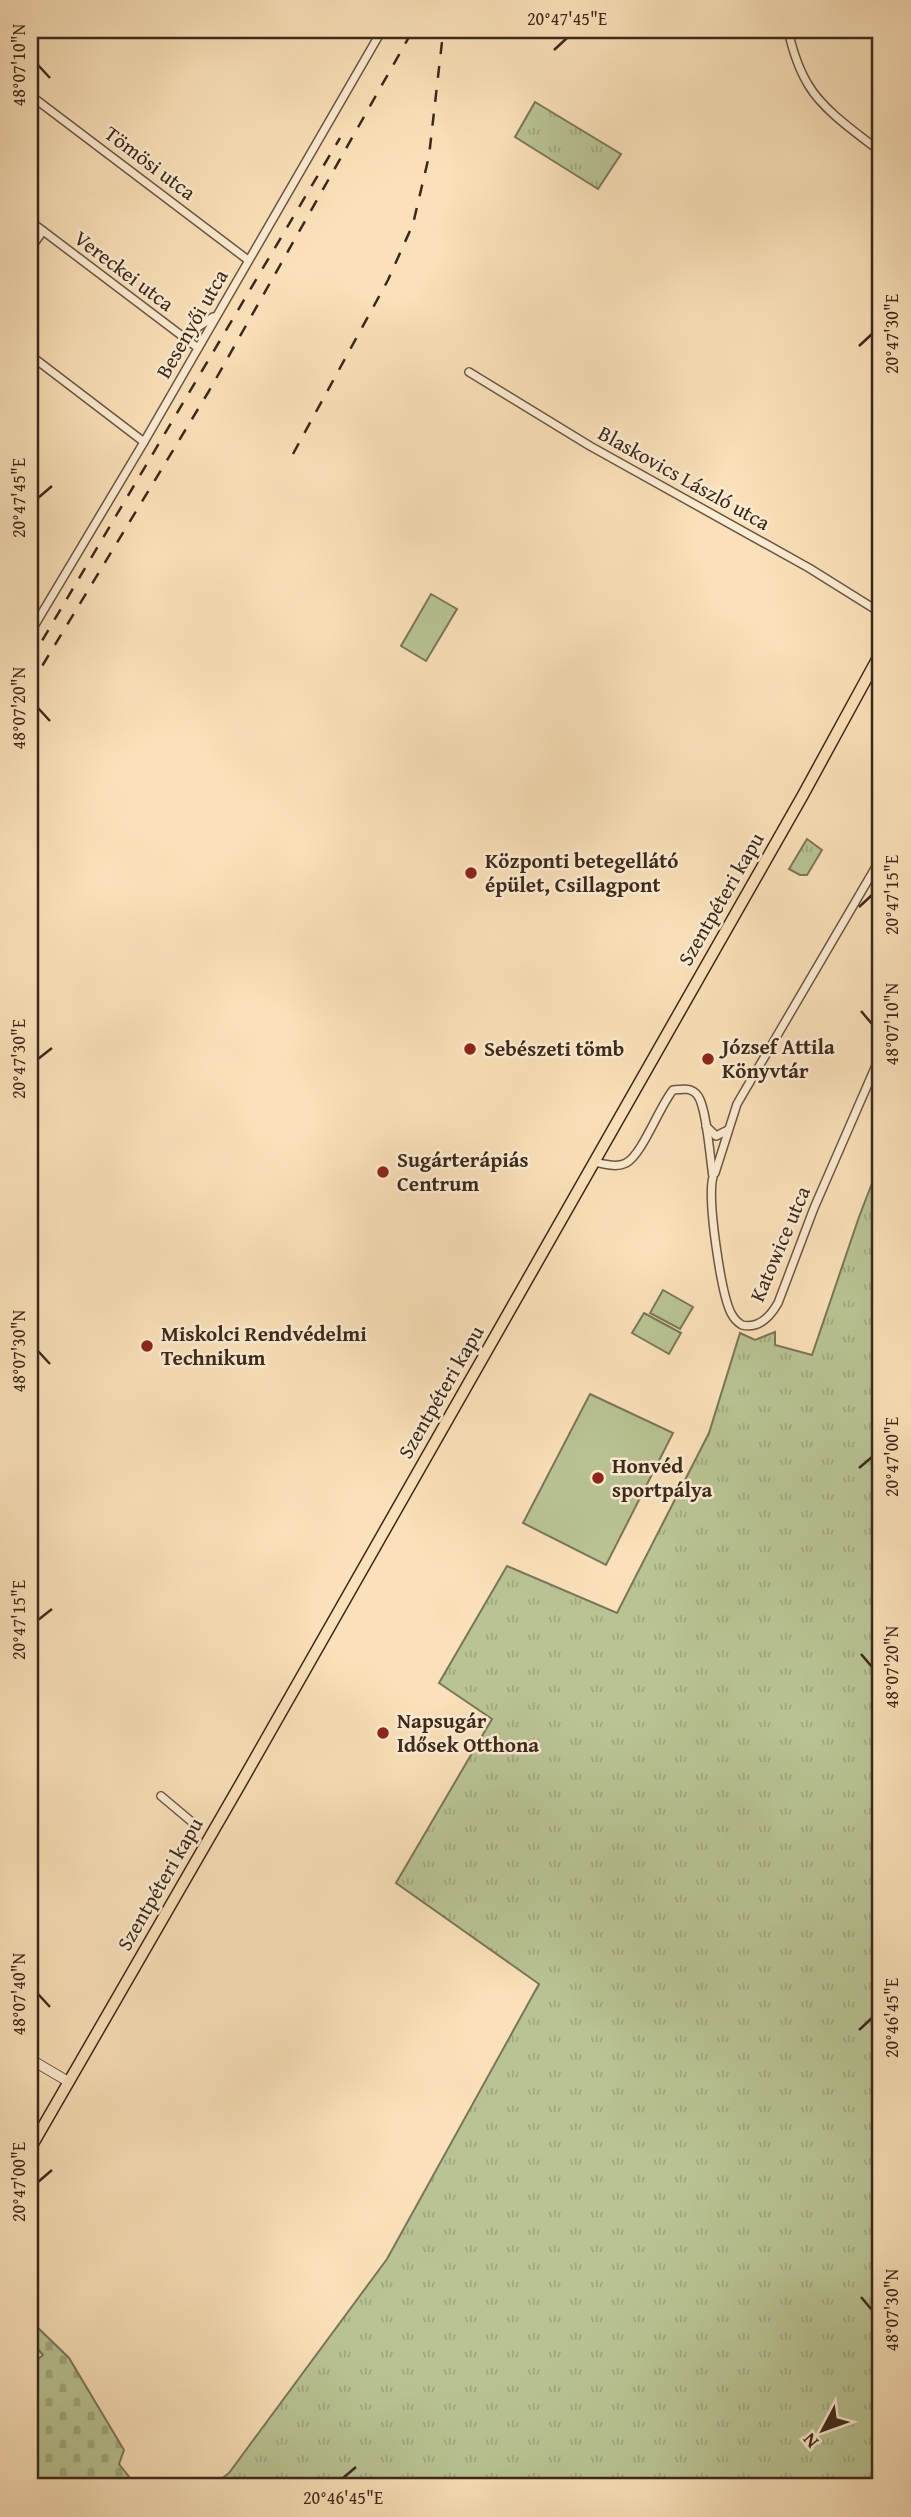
<svg xmlns="http://www.w3.org/2000/svg" width="911" height="2517" viewBox="0 0 911 2517" font-family="'Gentium Book Plus',serif">
<defs>
<pattern id="grass-tufts" width="24" height="20" patternUnits="userSpaceOnUse" patternTransform="scale(1.75)"><rect width="24" height="20" fill="#b9c494"/><path d="M3 7l-1-3M5 7V3M7 7l1-3M15 17l-1-3M17 17v-4M19 17l1-3" fill="none" stroke="#a0a87f"/></pattern>
<pattern id="cemetery-stones" width="16" height="16" patternUnits="userSpaceOnUse" patternTransform="scale(1.75)"><rect width="16" height="16" fill="#b9c494"/><path d="M2 7V4a2 2 0 0 1 4 0v3zM10 15v-3a2 2 0 0 1 4 0v3z" fill="#a0a87f"/></pattern>
</defs>
<rect width="100%" height="100%" fill="#fae1b9"/>
<filter id="stains"><feTurbulence type="fractalNoise" baseFrequency=".00286" numOctaves="4"/><feColorMatrix values="0 0 0 0 .2 0 0 0 0 .09 0 0 0 0 .02 0 0 0 .5 -.17"/></filter>
<radialGradient id="worn" r=".72"><stop offset=".6" stop-color="#630" stop-opacity="0"/><stop offset="1" stop-color="#630" stop-opacity=".3"/></radialGradient>
<!-- grass -->
<g fill="url(#grass-tufts)" stroke="#7a7658" stroke-width="2">
<path d="M535,102L621,154L598,189L515,137Z"/>
<path d="M807,839L822,850L807,875H800L789,869Z"/>
<path d="M881,1160V2487H211L229,2473L387,2259L539,1984L396,1883L492,1719L439,1683L507,1566L617,1613L709,1433L740,1333L755,1340L775,1332V1345L812,1355L859,1217Z"/>
</g>
<!-- cemetery -->
<path fill="url(#cemetery-stones)" stroke="#7a7658" stroke-width="2" d="M33,2323L69,2358L124,2450L119,2464L137,2487H30V2366L43,2355L30,2340V2328Z"/>
<!-- garden -->
<g fill="#b9c494" stroke="#7a7658" stroke-width="2">
<path d="M431,594L457,609L426,661L401,646Z"/>
<path d="M663,1290L693,1307L680,1329L650,1313Z"/>
<path d="M644,1313L681,1333L669,1354L632,1333Z"/>
<path d="M590,1394L673,1433L606,1565L523,1523Z"/>
</g>
<g fill="none" stroke-linecap="round" stroke-linejoin="round">
<defs>
<g id="minor">
<path d="M788,30C792,48 799,70 809,86C824,111 858,134 881,152"/>
<path d="M30,95L248,260"/>
<path d="M30,221L198,348"/>
<path d="M30,249L43,231"/>
<path d="M183,337L213,317"/>
<path d="M30,355L144,442"/>
<path d="M469,372L590,446L809,568L881,613"/>
<path d="M30,633L144,442L382,30"/>
<path d="M706,1126L716,1136L728,1130"/>
<path d="M594,1162C604,1164 617,1168 626,1163C642,1155 659,1107 673,1090C682,1089 692,1087 698,1096C707,1109 710,1159 713,1177C707,1199 721,1293 731,1313C734,1319 737,1322 742,1325C759,1329 770,1317 778,1303L814,1208L881,1054"/>
<path d="M715,1173L737,1104L881,858"/>
<path d="M161,1796L192,1822"/>
</g>
<path id="tertiary" d="M30,2059L69,2082"/>
<path id="primary" d="M30,2149L241,1783L803,795L881,652"/>
</defs>
<!-- minor casing -->
<use href="#minor" stroke="#6c5642" stroke-width="10"/>
<!-- tertiary casing -->
<use href="#tertiary" stroke="#6c5642" stroke-width="11"/>
<!-- primary casing -->
<use href="#primary" stroke="#3c281b" stroke-width="13"/>
<!-- minor -->
<use href="#minor" stroke="#fcecd2" stroke-width="7"/>
<!-- tertiary -->
<use href="#tertiary" stroke="#fcecd2" stroke-width="9"/>
<!-- primary -->
<use href="#primary" stroke="#fae1b9" stroke-width="10"/>
<!-- rail -->
<g stroke="#3c281b" stroke-width="2.5" stroke-dasharray="12 12" stroke-linecap="butt">
<path d="M293,454L388,280L413,224L429,156L443,33"/>
<path d="M30,661L340,138"/>
<path d="M30,686L209,391L413,30"/>
</g>
</g>
<!-- ticks -->
<path fill="none" stroke="#3c281b" stroke-width="2.5" d="M554,50L567,38M38,65L50,78M859,346L872,334M38,498L52,486M38,708L50,721M859,907L872,895M861,1011L872,1024M38,1059L52,1048M38,1351L50,1364M859,1468L872,1457M38,1620L52,1609M861,1654L872,1667M38,1994L50,2007M859,2030L872,2018M38,2182L52,2170M861,2297L872,2310M343,2478L356,2467"/>
<!-- markers -->
<g fill="#8f2418" stroke="#fcecd2" stroke-width="2.5">
<circle cx="471" cy="873" r="7"/>
<circle cx="470" cy="1049" r="7"/>
<circle cx="708" cy="1059" r="7"/>
<circle cx="383" cy="1172" r="7"/>
<circle cx="147" cy="1346" r="7"/>
<circle cx="598" cy="1478" r="7"/>
<circle cx="383" cy="1733" r="7"/>
</g>
<g text-anchor="middle" stroke-width="5" stroke-linejoin="round" paint-order="stroke">
<!-- street labels -->
<g font-size="21" fill="#3c281b" stroke="#fcecd2">
<text transform="translate(150 163) rotate(37)" y="7">Tömösi utca</text>
<text transform="translate(124 271) rotate(37)" y="7">Vereckei utca</text>
<text transform="translate(192 324) rotate(-60)" y="7">Besenyői utca</text>
<text transform="translate(684 478) rotate(29)" y="7">Blaskovics László utca</text>
<text transform="translate(721 899) rotate(-60)" y="7">Szentpéteri kapu</text>
<text transform="translate(780 1244) rotate(-67)" y="7">Katowice utca</text>
<text transform="translate(441 1392) rotate(-60)" y="7">Szentpéteri kapu</text>
<text transform="translate(160 1884) rotate(-60)" y="7">Szentpéteri kapu</text>
</g>
<!-- poi labels -->
<g font-size="21" font-weight="bold" fill="#3c281b" stroke="#fcecd2" text-anchor="start">
<text x="485" y="868">Központi betegellátó<tspan x="485" dy="24">épület, Csillagpont</tspan></text>
<text x="722" y="1054">József Attila<tspan x="722" dy="24">Könyvtár</tspan></text>
<text x="484" y="1056">Sebészeti tömb</text>
<text x="397" y="1167">Sugárterápiás<tspan x="397" dy="24">Centrum</tspan></text>
<text x="161" y="1341">Miskolci Rendvédelmi<tspan x="161" dy="24">Technikum</tspan></text>
<text x="612" y="1473">Honvéd<tspan x="612" dy="24">sportpálya</tspan></text>
<text x="397" y="1728">Napsugár<tspan x="397" dy="24">Idősek Otthona</tspan></text>
</g>
</g>
<!-- margin -->
<rect width="911" height="2517" fill="none" stroke="#fae1b9" stroke-width="77"/>
<!-- north arrow -->
<g transform="translate(823 2430) rotate(229)" stroke="#fcecd2" stroke-width="5" paint-order="stroke">
<path d="M0-5L12 26L0 18L-12 26Z" fill="#3c281b"/>
<text y="-10" font-size="19" font-weight="bold" text-anchor="middle" fill="#3c281b">N</text>
</g>
<rect x="38" y="38" width="834" height="2440" fill="none" stroke="#3c281b" stroke-width="2.5"/>
<g font-size="18" text-anchor="middle" fill="#3c281b">
<text x="567" y="25">20°47'45"E</text>
<text transform="translate(19 65) rotate(-90)" y="6">48°07'10"N</text>
<text transform="translate(892 334) rotate(-90)" y="6">20°47'30"E</text>
<text transform="translate(19 498) rotate(-90)" y="6">20°47'45"E</text>
<text transform="translate(19 708) rotate(-90)" y="6">48°07'20"N</text>
<text transform="translate(892 895) rotate(-90)" y="6">20°47'15"E</text>
<text transform="translate(892 1024) rotate(-90)" y="6">48°07'10"N</text>
<text transform="translate(19 1059) rotate(-90)" y="6">20°47'30"E</text>
<text transform="translate(19 1351) rotate(-90)" y="6">48°07'30"N</text>
<text transform="translate(892 1457) rotate(-90)" y="6">20°47'00"E</text>
<text transform="translate(19 1620) rotate(-90)" y="6">20°47'15"E</text>
<text transform="translate(892 1667) rotate(-90)" y="6">48°07'20"N</text>
<text transform="translate(19 1994) rotate(-90)" y="6">48°07'40"N</text>
<text transform="translate(892 2018) rotate(-90)" y="6">20°46'45"E</text>
<text transform="translate(19 2182) rotate(-90)" y="6">20°47'00"E</text>
<text transform="translate(892 2310) rotate(-90)" y="6">48°07'30"N</text>
<text x="343" y="2504">20°46'45"E</text>
</g>
<rect width="100%" height="100%" filter="url(#stains)"/>
<rect width="100%" height="100%" fill="url(#worn)"/>
</svg>
